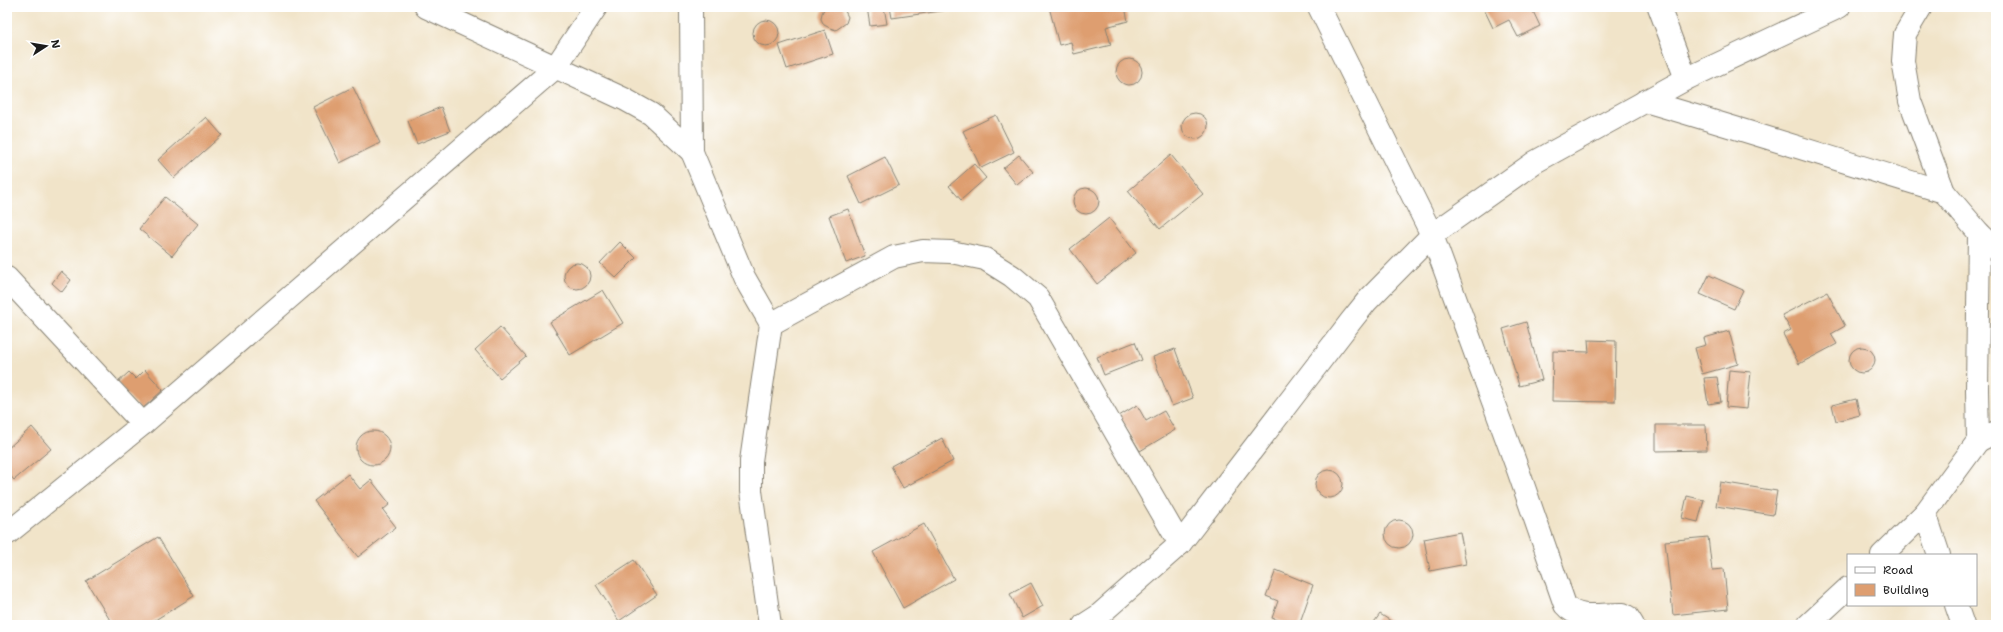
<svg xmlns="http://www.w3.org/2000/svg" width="2003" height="632" viewBox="0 0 2003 632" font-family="'Shantell Sans',sans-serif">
<rect width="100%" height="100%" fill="#fff"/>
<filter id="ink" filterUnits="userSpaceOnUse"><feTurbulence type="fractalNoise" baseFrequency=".025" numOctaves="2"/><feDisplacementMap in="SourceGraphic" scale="8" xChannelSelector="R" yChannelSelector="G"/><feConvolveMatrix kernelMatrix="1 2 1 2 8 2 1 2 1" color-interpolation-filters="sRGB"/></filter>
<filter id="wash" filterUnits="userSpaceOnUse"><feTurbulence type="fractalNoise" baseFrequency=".012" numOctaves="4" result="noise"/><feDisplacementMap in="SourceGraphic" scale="16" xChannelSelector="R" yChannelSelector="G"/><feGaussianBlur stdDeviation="0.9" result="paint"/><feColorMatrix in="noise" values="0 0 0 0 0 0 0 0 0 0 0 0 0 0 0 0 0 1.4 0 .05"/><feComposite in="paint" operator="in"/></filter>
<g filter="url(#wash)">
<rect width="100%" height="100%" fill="#f1e4c9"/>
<g id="blocks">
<!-- building -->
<g fill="#de9e70">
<path d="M825,7H843L848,17L846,23L836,30L830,28L824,25L821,19L822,13Z"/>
<path d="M867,7H884L887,24L870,26Z"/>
<path d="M890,7H948V10L892,18Z"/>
<path d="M1049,7H1125L1128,21L1106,27L1111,45L1074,54L1071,42L1059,45Z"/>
<path d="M1483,7H1531L1540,26L1518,37L1509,20L1493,28Z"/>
<circle cx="766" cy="33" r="13"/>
<path d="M825,30L833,54L787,69L779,45Z"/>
<circle cx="1129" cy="72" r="13"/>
<path d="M353,87L380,143L340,163L313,107Z"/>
<path d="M441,107L450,131L417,144L408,121Z"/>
<circle cx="1195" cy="126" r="13"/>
<path d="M996,115L1014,152L981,168L963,131Z"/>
<path d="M206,117L222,135L174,178L158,160Z"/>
<path d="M1019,155L1033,172L1017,185L1003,168Z"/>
<path d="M1171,155L1203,194L1160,229L1128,191Z"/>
<path d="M885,157L899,185L861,204L848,176Z"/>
<path d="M974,164L986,178L961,200L949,186Z"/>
<circle cx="1086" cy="201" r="13"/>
<path d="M165,197L198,224L172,256L139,229Z"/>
<path d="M848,209L865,256L846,263L829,216Z"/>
<path d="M1109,218L1136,253L1097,284L1070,249Z"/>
<path d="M620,242L636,258L616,278L600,263Z"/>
<circle cx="577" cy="276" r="13"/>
<path d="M61,271L71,280L62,292L52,283Z"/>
<path d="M1709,275L1743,290L1734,309L1700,294Z"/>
<path d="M603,290L623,323L570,355L550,322Z"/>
<path d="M1827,292L1845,326L1831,334L1837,344L1799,364L1783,334L1791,330L1782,315Z"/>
<path d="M1526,322L1542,380L1519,386L1503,329Z"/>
<path d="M500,327L526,356L500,378L475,350Z"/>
<path d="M1729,331L1738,364L1702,374L1695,348L1706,345L1704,338Z"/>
<path d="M1588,340L1616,341L1615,402L1552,401L1553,351L1589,352Z"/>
<path d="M1135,342L1142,360L1104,375L1097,357Z"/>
<circle cx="1862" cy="360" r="13"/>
<path d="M1175,349L1193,398L1172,406L1153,357Z"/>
<path d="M145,370L163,390L141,410L117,383L129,372L136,379Z"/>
<path d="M1729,370L1751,372L1747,409L1726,407Z"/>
<path d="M1717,377L1721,402L1708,404L1704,378Z"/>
<path d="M1856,399L1860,415L1836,421L1832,405Z"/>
<path d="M1137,405L1146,421L1164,411L1175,430L1140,451L1119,416Z"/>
<path d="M1656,425H1706L1707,450L1656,451Z"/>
<path d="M32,427L51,449L14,480L7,472V449Z"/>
<circle cx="373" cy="448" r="17"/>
<path d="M942,438L953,461L903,488L891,466Z"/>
<circle cx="1329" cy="484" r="14"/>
<path d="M348,474L360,489L371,480L390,504L383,510L396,527L358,557L314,501Z"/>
<path d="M1720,482L1777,491L1773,515L1716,506Z"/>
<path d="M1687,496L1704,500L1698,522L1682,518Z"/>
<circle cx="1399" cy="534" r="14"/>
<path d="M924,524L954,579L903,608L873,552Z"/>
<path d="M1460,532L1466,564L1430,571L1424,539Z"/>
<path d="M158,537L194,596L147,625H113L86,581Z"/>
<path d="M1708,537L1712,570L1724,569L1728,609L1673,615L1665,541Z"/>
<path d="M634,560L657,595L619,621L596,585Z"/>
<path d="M1276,570L1313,585L1299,625H1291L1272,618L1278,601L1266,596Z"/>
<path d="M1031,583L1043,606L1022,618L1010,594Z"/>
<path d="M1380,614L1394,623L1392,625H1372Z"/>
</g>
</g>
</g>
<g filter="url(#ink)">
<use href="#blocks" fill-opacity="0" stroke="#868072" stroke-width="1"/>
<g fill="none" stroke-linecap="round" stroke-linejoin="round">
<defs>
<g id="minor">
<path d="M426,7L624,99L651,114L692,152"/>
<path d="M691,7L692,152L744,277L771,324L751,461V491L770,625"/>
<path d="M1319,7L1432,235L1518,470L1565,605C1578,621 1604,613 1623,614L1628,617L1633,625"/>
<path d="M1659,7L1686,79"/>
<path d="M1921,7L1905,34L1903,61L1910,101L1944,192L1979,233L1996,249"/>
<path d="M1645,101C1745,130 1844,162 1944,192"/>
<path d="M7,278L143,424"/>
<path d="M771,324L894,257L923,251L951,252L985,259L1012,276L1038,298L1180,544"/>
<path d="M1978,441L1996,432"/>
<path d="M1925,513L1939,555"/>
<path d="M7,534L143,424L555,68L596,7"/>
<path d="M1882,555L1925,513L1978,441L1977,390L1979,233"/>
<path d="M1956,605L1963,625"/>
<path d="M1084,625L1098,616L1180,544L1351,321L1367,301L1432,235L1535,162L1686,79L1839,7"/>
<path d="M1808,625L1848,588"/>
</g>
</defs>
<!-- minor casing -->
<use href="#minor" stroke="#868072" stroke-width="24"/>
<!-- minor -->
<use href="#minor" stroke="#fff" stroke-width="22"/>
</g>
</g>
<!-- margin -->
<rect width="2003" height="632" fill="none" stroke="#fff" stroke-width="24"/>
<!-- legend -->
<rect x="1847" y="554" width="130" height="52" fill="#ffffff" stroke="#a4a4a4"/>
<rect x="1855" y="567" width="20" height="6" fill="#ffffff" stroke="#a4a4a4"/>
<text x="1883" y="574" font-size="12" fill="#1c1c1c">Road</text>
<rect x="1855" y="584" width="20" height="12" fill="#de9e70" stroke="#a4a4a4"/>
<text x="1883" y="594" font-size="12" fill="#1c1c1c">Building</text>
<!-- north arrow -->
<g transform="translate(46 46) rotate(78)" stroke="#ffffff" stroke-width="3" paint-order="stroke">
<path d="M0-3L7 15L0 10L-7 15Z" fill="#1c1c1c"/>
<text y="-6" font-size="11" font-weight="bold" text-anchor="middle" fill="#1c1c1c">N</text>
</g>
</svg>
